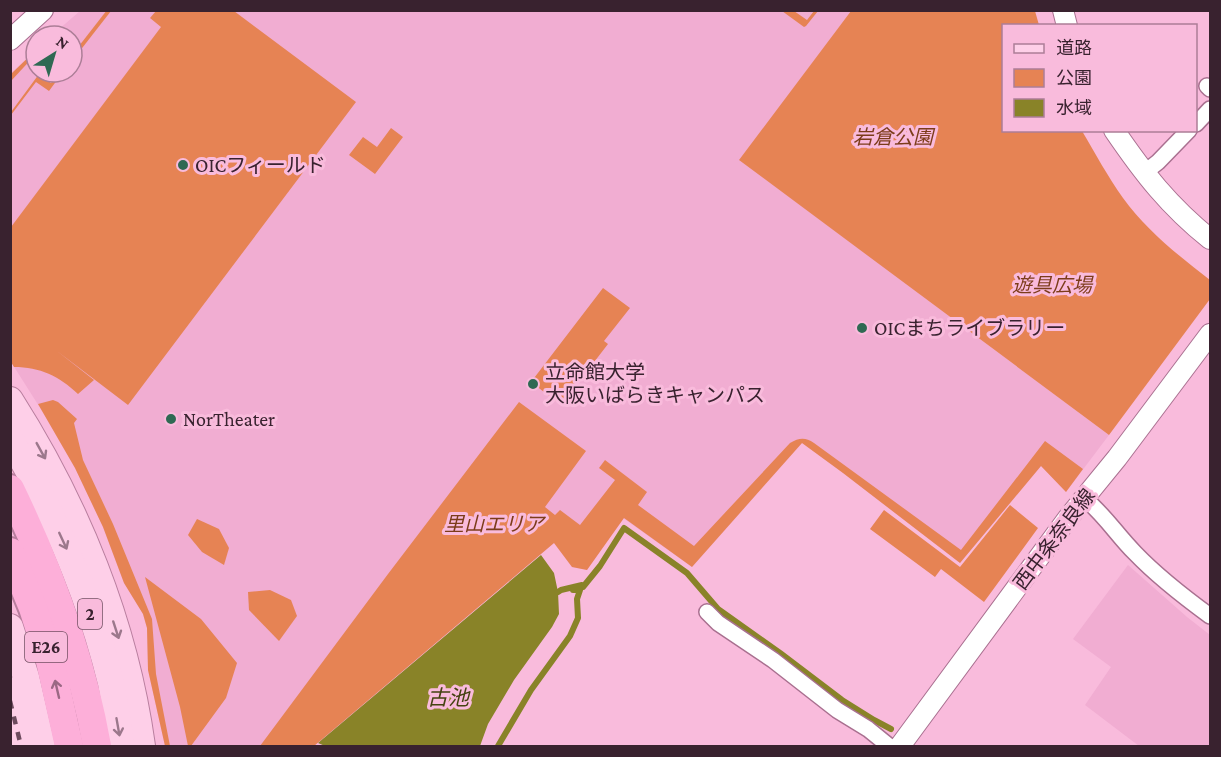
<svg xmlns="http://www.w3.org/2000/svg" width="1221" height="757" viewBox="0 0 1221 757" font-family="'Crimson Pro','Noto Sans JP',serif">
<rect width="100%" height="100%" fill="#f9bbdc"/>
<!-- built -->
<g fill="#f1add2">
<path d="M80,11H851L740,160L1109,435L1066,492L1041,466L960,563L843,473L802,443L692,567L623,518L587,570L572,567L554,543L314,746H165L148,670L147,628L143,614L124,583L103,527L75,468L44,414L11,362L10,74L36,50V72H72V36H51Z"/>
<path d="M1128,565L1187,617L1210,635V746H1139L1085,705L1111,667L1073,639Z"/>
</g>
<!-- green -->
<g fill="#e68354">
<path d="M107,10L111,11L72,61V55Z"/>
<path d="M156,11H234L356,102L128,405L57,351L94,380L78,394C59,376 40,367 14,367L11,362V227L161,27L150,18Z"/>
<path d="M782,11H794L807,20L814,11H818L806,26L804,27Z"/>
<path d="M851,11H1035L1039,25L1004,26V130L1082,131C1095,153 1108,177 1123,198C1146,230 1179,256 1210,280V299L1109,435L739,160Z"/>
<path d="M36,50V54L11,81V74Z"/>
<path d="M59,72H63L49,91L36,82L11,115V112L39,74L51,83Z"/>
<path d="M391,128L403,137L375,174L349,155L363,137L377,147Z"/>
<path d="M603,288L630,308L604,341L608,344L561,405L531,382Z"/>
<path d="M53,400L58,402L77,419L74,423L83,460L113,524L152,619L156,674L170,746H165L148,670L147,628L143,614L124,583L103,527L75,468L38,404Z"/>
<path d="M519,402L586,451L545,507L555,515L560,510L580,525L615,480L599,468L605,460L647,492L638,505L694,546L790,443C799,438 805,437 814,443L961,550L1045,441L1083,469L1066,492L1041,466L960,563L843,473L802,443L692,567L624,518L587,570L572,567L554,543L314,746H260L388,574Z"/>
<path d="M1010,505L1038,528L984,602L941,569L935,577L870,529L884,510L960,567Z"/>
<path d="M197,519L219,529L229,548L224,565L202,552L188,535Z"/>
<path d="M145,577L201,619L237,663L226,698L191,746H188L180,707Z"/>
<path d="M270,590L291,600L297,616L279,641L249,610L248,592Z"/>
</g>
<!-- water -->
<path fill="#898328" d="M541,555L554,573L558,592L559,614L552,627L514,680L488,724L480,746H325L318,743Z"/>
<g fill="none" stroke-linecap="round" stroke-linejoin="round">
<!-- stream -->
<g stroke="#898328" stroke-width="6">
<path d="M558,592L561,590L582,585L583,587L600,566L624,528L687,573L718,609L780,653L842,700L874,720L891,729"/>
<path d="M498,746L531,690L570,636L578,618L577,599L580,590H573"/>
</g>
<defs>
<g id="minor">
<path d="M1207,86L1210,89"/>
<path d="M1196,124L1210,109"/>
<path d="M1144,173L1158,162L1189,130"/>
<path d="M1084,498C1104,514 1117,535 1135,553C1158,577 1184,597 1210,616"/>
<path d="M707,612L718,623L773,660L837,710L868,729L889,746"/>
</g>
<g id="tertiary">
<path d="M1063,10L1067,26"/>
<path d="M10,40L43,10"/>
<path d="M1114,130C1144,174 1169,206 1210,239"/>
<path d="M900,746L1068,518L1117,458L1210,334"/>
</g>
<g id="primary">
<path d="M10,400C77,505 125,623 142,746"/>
<path d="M10,438C55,515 90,597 111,683C115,704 118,726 122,746"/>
<path d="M10,627L26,677L42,746"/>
<path d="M10,690L24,746"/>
</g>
<g id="motorway">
<path d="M10,489C50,571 81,657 97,746"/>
<path d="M10,552L33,608L50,661L69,746"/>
</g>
</defs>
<!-- minor casing -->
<use href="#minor" stroke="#a97090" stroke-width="18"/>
<!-- tertiary casing -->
<use href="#tertiary" stroke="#a97090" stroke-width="22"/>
<!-- primary casing -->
<use href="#primary" stroke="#b87e9e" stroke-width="28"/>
<!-- motorway casing -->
<use href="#motorway" stroke="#b87e9e" stroke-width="32"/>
<!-- minor -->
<use href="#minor" stroke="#fff" stroke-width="15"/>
<!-- tertiary -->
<use href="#tertiary" stroke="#fff" stroke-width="20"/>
<!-- primary -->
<use href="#primary" stroke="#fecfe8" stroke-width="26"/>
<!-- motorway -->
<use href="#motorway" stroke="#fdafd9" stroke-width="28"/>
<!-- rail -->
<path stroke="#6d4b5e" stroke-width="4.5" stroke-dasharray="8 8" stroke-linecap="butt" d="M10,701L21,746"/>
</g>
<!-- one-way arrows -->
<defs><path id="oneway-shaft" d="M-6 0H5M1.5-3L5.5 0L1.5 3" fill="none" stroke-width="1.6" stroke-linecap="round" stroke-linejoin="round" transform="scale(1.5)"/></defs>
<g stroke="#9c788c">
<use href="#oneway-shaft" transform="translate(41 451) rotate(61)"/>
<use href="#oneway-shaft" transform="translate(63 541) rotate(65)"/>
<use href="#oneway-shaft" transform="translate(116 630) rotate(72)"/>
<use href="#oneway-shaft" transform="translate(118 727) rotate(80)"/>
</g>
<use stroke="#9b6884" href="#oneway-shaft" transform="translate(57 689) rotate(-103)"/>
<!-- markers -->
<g fill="#2f6953" stroke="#f9bbdc" stroke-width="2">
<circle cx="183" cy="165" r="6"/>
<circle cx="862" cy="328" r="6"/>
<circle cx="533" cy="384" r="6"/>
<circle cx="171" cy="419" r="6"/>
</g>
<g text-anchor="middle" stroke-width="6" stroke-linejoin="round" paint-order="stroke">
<!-- shield labels -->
<g fill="#f9bbdc" stroke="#735063" stroke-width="1.5">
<rect x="78" y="599" width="24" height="30" rx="4.5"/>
<rect x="25" y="632" width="42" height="30" rx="4.5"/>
</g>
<g font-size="18" font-weight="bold" fill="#39222f">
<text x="90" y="620">2</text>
<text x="46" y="653">E26</text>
</g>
<!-- park labels -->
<g font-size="20" font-style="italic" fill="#7c3c1a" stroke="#f9bbdc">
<text x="893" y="144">岩倉公園</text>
<text x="1052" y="292">遊具広場</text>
<text x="494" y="531">里山エリア</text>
</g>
<!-- poi labels -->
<g font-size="20" fill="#39222f" stroke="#f9bbdc" text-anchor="start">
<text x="195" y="172">OICフィールド</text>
<text x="874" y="335">OICまちライブラリー</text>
<text x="545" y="379">立命館大学<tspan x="545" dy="23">大阪いばらきキャンパス</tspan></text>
<text x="183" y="426">NorTheater</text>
</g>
<!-- street labels -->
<g font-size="20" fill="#39222f" stroke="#f9bbdc">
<text transform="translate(1054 539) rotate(-53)" y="7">西中条奈良線</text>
</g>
<!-- water labels -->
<g font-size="21" font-style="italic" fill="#454211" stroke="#f9bbdc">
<text x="448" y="705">古池</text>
</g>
</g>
<!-- border -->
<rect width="1221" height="757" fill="none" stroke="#39222f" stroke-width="24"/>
<!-- legend -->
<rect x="1002" y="24" width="195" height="108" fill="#f9bbdc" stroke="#ac7e97" stroke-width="1.5"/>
<rect x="1014" y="44" width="30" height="9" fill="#fecfe8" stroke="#ac7e97" stroke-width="1.5"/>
<text x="1056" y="54" font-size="18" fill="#39222f">道路</text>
<rect x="1014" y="69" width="30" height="18" fill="#e68354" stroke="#ac7e97" stroke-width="1.5"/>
<text x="1056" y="84" font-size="18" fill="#39222f">公園</text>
<rect x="1014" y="99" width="30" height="18" fill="#898328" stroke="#ac7e97" stroke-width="1.5"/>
<text x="1056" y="114" font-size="18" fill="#39222f">水域</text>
<!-- north arrow -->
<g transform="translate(54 54) rotate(37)"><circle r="28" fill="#f9bbdc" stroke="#ac7e97" stroke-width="1.5"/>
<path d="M0-4.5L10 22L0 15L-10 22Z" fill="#2f6953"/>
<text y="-9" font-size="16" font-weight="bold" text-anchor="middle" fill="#39222f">N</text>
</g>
</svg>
